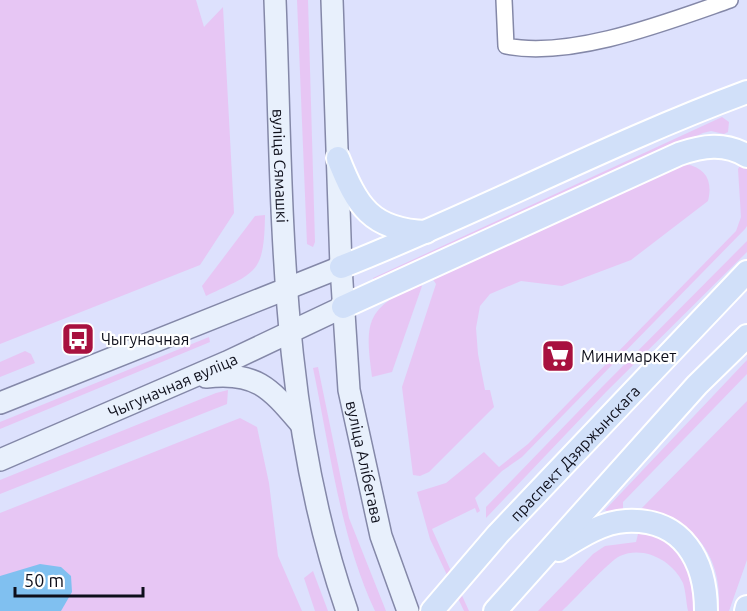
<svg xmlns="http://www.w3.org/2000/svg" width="747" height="611" viewBox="0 0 747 611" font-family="Ubuntu,sans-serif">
<rect width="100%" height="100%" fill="#dde1fd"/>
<!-- green -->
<g fill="#e7c6f4">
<path d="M0,0H196L204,27L223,7L234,213L200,265L0,344Z"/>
<path d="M297,0H308L315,242L313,247L307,244Z"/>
<path d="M722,117L729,122L728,132L724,134L711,131L703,133L375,283L373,278Z"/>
<path d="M686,164C706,168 713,181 708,201L631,260L562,286L521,281L490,294L480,306L476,328L478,354L485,390H490L494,407L429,472L420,476L413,475L402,387L436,284L432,278Z"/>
<path d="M741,164H747V226L745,229L522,457L502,471L475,498L480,511L477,513L475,508L432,529L469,611H464L430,539L417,492L446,483L484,452L499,467L528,444L736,231L741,217L738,169Z"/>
<path d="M265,215C264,274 257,272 206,296L202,286L255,216Z"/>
<path d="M747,241V252L606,392L486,518V507L602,387Z"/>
<path d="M420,282L422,286L392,372L372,377C364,318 367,310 420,282Z"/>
<path d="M209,337L210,342L0,429V422Z"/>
<path d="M25,351L31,354L35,363L0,377V362Z"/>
<path d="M747,360V374L623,502V512H608L605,510Z"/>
<path d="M318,367L349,518L386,611H375C340,536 330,449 313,368Z"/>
<path d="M228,390L227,404L0,494V480L216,393Z"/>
<path d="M747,401V560L729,611H718C723,578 709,537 676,523C665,518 652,514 640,510Z"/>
<path d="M240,418L257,427L269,483L278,556L302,611H0V513Z"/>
<path d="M638,534C658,534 679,546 689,564C696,576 696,598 698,611H688C686,602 686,592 683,583C673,561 644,545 620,556C609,561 574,600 562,611H538L593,554L605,546L636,542Z"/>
<path d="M313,571L328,611H315L304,578Z"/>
</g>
<!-- water -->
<path fill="#80c0f0" d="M40,564L61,567L71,576L72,592L61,611H0V576Z"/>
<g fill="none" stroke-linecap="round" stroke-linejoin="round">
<defs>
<path id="street" d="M504,0L506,46C572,59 667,22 730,0"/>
<g id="secondary">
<path id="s1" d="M275,0C283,206 278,414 347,611"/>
<path id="s2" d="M332,0L341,267L349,390L381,536L408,611"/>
<path d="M206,377C256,371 270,388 300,423"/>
<path d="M0,403L341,267"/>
<path id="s3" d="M0,460L227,362L343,307"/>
</g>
<g id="primary">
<path d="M338,158C357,206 371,230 426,232"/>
<path d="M341,267C478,213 609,143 747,92"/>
<path d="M343,307L679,154C702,146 725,142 747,156"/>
<path d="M559,550C578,538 602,522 626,521C683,518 706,561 706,611"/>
<path id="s4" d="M432,611L498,534L747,272"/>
<path d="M495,611L697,385L747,336"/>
<path d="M746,611L747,607"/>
</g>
</defs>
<!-- street casing -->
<use href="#street" stroke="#8488a8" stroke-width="18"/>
<!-- secondary casing -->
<use href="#secondary" stroke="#8488a8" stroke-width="24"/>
<!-- primary casing -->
<use href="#primary" stroke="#fff" stroke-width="26"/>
<!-- street -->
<use href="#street" stroke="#fff" stroke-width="15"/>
<!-- secondary -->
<use href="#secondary" stroke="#e8f0fc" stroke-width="21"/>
<!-- primary -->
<use href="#primary" stroke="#d1e0f9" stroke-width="22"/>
</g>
<!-- icons -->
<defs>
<symbol id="bus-square" viewBox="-11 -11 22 22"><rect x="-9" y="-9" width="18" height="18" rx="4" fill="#a8113f" stroke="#fff"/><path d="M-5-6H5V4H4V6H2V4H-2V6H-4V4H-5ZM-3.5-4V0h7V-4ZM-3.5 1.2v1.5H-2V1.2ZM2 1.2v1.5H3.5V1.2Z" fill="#fff"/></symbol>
<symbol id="supermarket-square" viewBox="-11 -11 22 22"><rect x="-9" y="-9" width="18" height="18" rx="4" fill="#a8113f" stroke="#fff"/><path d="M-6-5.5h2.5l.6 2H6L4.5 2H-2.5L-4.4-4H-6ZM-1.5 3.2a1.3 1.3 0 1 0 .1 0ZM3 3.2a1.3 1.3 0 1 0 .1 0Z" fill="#fff"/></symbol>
</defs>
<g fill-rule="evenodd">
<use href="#bus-square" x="59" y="320" width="38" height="38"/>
<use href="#supermarket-square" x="539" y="337" width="38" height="38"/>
</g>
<g text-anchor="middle" stroke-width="4.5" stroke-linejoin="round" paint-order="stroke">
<!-- street labels -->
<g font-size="16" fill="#0e0f1b" stroke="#fff">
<text dy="6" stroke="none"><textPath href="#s1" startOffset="166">вуліца Сямашкі</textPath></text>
<text dy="6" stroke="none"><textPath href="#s3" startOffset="188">Чыгуначная вуліца</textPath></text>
<text dy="6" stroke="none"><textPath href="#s4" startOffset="213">праспект Дзяржынскага</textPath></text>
<text dy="6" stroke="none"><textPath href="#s2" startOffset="464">вуліца Алібегава</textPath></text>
</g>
<!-- poi labels -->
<g font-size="16" fill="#0e0f1b" stroke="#fff" text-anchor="start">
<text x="101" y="345">Чыгуначная</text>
<text x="581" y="362">Минимаркет</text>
</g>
</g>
<!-- scale -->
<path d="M15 587v9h128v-9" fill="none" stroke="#0e0f1b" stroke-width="3"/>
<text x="24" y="587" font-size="18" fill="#0e0f1b" stroke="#ffffff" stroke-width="4.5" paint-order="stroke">50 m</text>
</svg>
